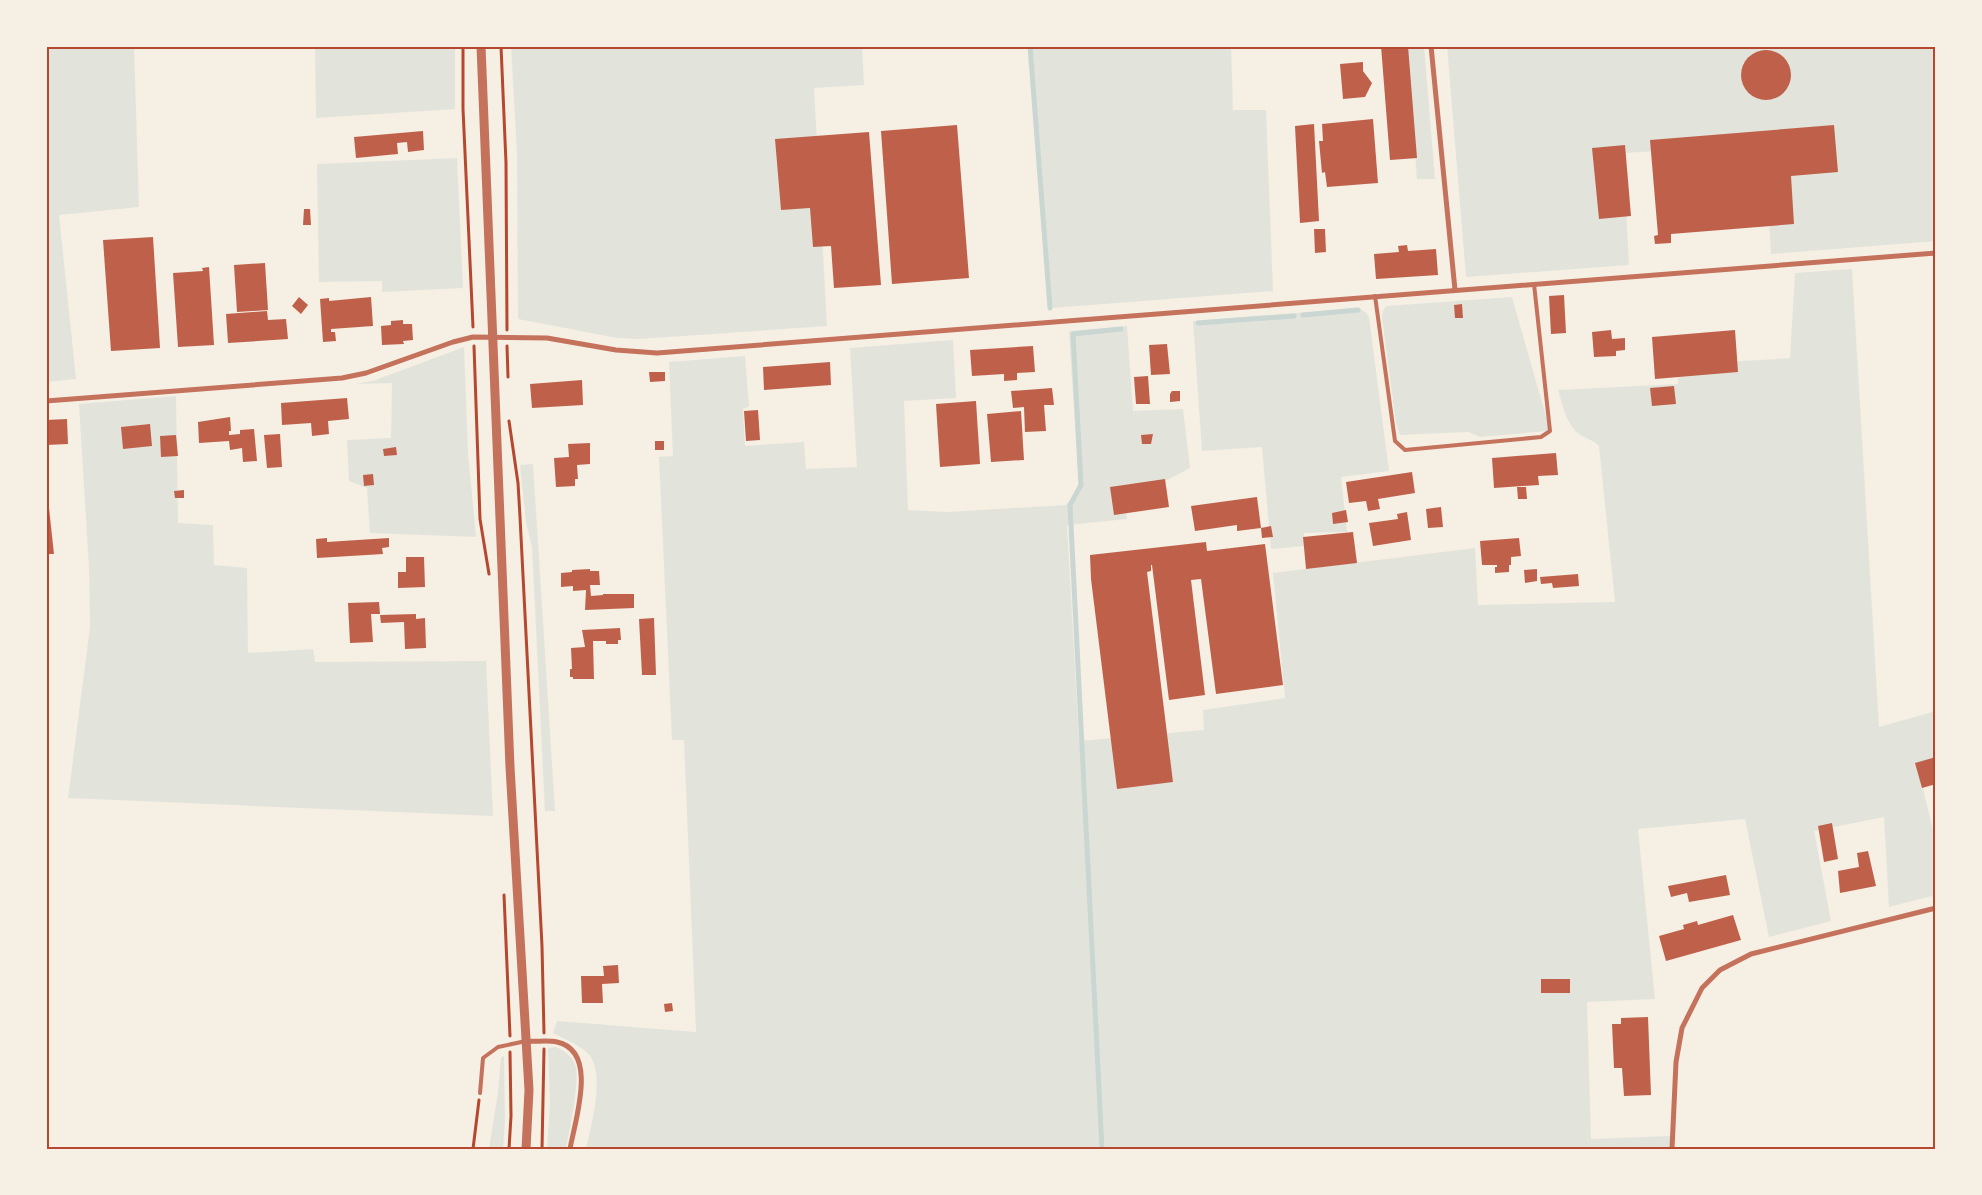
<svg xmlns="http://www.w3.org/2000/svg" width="1982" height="1195" viewBox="0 0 1982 1195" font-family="'Public Sans',sans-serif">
<rect width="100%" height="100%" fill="#f6efe4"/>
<!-- green -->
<g fill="#e2e4dc">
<path d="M46,46H134L139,207L59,215L76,379L46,382Z"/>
<path d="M315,46H455V109L316,118Z"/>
<path d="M511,46H862L864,85L814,88L827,326L640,339L617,338L518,319L517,153Z"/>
<path d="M1032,46H1231L1233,110H1266L1273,291L1052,308Z"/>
<path d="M1407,46H1424L1435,179H1417Z"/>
<path d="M1447,46H1936V241L1771,254L1765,145L1623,153L1629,265L1466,277Z"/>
<path d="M457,158L463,288L382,292V281L319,282L317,164Z"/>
<path d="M1852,269L1879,727L1936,711V760L1917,765L1936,842V895L1889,907L1884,817L1814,831L1831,921L1769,937L1745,819L1638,829L1655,999L1587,1002L1591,1139L1671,1136V1149H586C591,1126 605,1076 590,1056C583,1046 564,1039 553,1033L557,1021L696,1032L684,740H672L659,457L673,456L669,362L745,356L749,406L743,409L745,446L804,442L806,469L857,467L850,348L953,340L956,398L904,401L908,510L948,512L1066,505L1079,490L1069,331L1127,326L1133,411L1183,409L1190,468L1167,480L1123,485L1127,519L1067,525L1079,741L1204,730L1203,710L1285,698L1273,573L1475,548L1478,605L1615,602L1599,446C1594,441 1588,439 1582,436C1566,426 1563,406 1558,390L1678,384V365L1790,358L1795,273Z"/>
<path d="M1512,297L1549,427L1548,431L1480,437L1468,432L1400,435L1396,423L1382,318L1383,310L1387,306Z"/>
<path d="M1359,308L1366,313L1369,317L1389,471L1341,477L1347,532L1304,533V546L1271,549L1262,447L1202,451L1193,321Z"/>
<path d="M464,347L468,453L476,537L370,533L367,488L349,481L347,440L391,438L392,383L355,384L373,381Z"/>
<path d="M176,396L178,523L213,525L214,565L247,568L248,653L313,649L315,662L486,661L493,816L68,798L90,627L89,568L79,404Z"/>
<path d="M533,464L555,811H545L532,547L526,522L520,465Z"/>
<path d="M556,1047C564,1051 572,1056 575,1064C581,1078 569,1132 566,1149H547L550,1103L548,1048Z"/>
<path d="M504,1056L505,1122L503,1149H489L498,1092L501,1057Z"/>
</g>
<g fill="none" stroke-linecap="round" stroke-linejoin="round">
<!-- stream -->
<g stroke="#c9d6d2" stroke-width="5">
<path d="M1030,46L1050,308"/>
<path d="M1303,315L1358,310"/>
<path d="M1198,323L1294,316"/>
<path d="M1102,1149L1070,505L1081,485L1073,334L1121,329"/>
</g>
</g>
<!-- building -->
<g fill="#bf614a">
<path d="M1381,46H1408L1417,158L1390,160Z"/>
<circle cx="1766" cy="75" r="25"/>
<path d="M1363,62V71L1372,83L1365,97L1343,99L1340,64Z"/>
<path d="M1373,119L1378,183L1327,187L1325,172L1322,173L1319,141H1323L1322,124Z"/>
<path d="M1314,124L1319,221L1300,223L1295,126Z"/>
<path d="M957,125L969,278L892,284L881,131Z"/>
<path d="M1834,125L1838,172L1791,176L1794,224L1671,234V243L1655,244L1654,236L1658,235L1650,140Z"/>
<path d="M423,131L424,150L408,152L407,142L397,143L398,154L356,158L354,137Z"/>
<path d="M869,132L881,285L834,288L831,246L813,247L810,208L781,210L775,139Z"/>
<path d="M1625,145L1631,216L1599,219L1592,148Z"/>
<path d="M304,209H310L311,225H303Z"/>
<path d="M1314,229H1325L1326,252L1315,253Z"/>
<path d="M153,237L160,348L111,351L103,240Z"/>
<path d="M1407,245L1408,251L1436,249L1438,275L1376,279L1374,254L1399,252L1398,246Z"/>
<path d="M265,263L268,310L237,312L234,265Z"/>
<path d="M209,267L214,345L178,347L173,273L203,271L202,268Z"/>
<path d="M1564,295L1566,333L1551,334L1549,296Z"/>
<path d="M299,297L308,305L301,314L292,306Z"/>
<path d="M371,297L373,326L331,329V332H335L336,341L323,342L320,299L329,298V301Z"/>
<path d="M1462,304L1463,318H1455L1454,305Z"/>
<path d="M267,311L268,320L286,319L288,339L228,343L226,314Z"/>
<path d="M403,320V324H412L413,340L403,341L404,344L382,345L381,326L391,325V321Z"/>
<path d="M1611,330L1612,339L1625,338V350L1616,351V356L1594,357L1592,332Z"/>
<path d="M1735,330L1738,372L1655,379L1652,337Z"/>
<path d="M1167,344L1170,374L1151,375L1149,345Z"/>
<path d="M1033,346L1035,372L1017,373V380L1004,381V374L972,376L970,350Z"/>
<path d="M830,362L831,385L764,390L763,367Z"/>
<path d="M649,372H665V381L650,382Z"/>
<path d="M1148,376L1150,404H1136L1134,377Z"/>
<path d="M582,380L583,405L532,408L530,384Z"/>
<path d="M1674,386L1676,404L1652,406L1650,388Z"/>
<path d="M1052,388L1054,405H1044L1046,431L1025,432L1024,407L1013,408L1011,391Z"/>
<path d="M1172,391H1180V401L1170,402V394Z"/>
<path d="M347,398L349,419L328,421L329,434L312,436L311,423L282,425L281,403Z"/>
<path d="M976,401L980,464L940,467L936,404Z"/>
<path d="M758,410L760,440L746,441L744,411Z"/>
<path d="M1021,411L1024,460L991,462L987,414Z"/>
<path d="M230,417L231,431H229V435L240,434V430L254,429L257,461L243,462L242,448L230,450L229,441L199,443L198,422Z"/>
<path d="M67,419L68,444L46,445V420Z"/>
<path d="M150,424L152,446L123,449L121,427Z"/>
<path d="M280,434L282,467L267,468L264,435Z"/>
<path d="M1153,434L1151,444H1142L1141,435Z"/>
<path d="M176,435L178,456L161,457L160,436Z"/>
<rect x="655" y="441" width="9" height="9"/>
<path d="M590,443V464L577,465L578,479H575V486L556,487L554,458L569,457L568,444Z"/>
<path d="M396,447L397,455L384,456L383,449Z"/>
<path d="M1556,453L1558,475L1538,476L1539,485L1494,488L1492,458Z"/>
<path d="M1412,472L1415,493L1378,499L1380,509L1368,511L1366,501L1349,503L1346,482Z"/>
<path d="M373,474L374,485L364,486L363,475Z"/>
<path d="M1165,479L1169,507L1114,515L1110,487Z"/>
<path d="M46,480L54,554H46Z"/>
<path d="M1517,487H1526L1527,499H1518Z"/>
<path d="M184,490V498H175L174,491Z"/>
<path d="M1257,497L1261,528L1271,526L1273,537L1262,538L1261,528L1237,531V525L1195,531L1191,506Z"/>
<path d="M1441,507L1443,527L1428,528L1426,509Z"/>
<path d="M1346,510L1348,522L1333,524L1332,513Z"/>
<path d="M1407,512L1411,540L1373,546L1369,523L1398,519L1397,514Z"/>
<path d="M1353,532L1357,563L1306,569L1303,537Z"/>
<path d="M327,538V542L389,538V547L382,548L383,554L317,558L316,539Z"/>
<path d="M1519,538L1521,556L1511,557V565H1509V572L1495,573V567H1497V565H1482L1480,541Z"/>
<path d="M1206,542L1207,551L1265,544L1283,685L1216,694L1201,579L1191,580L1205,695L1169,700L1152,565H1151V571L1147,572L1173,782L1117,789L1091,579L1090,555Z"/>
<path d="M406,557H424L425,587L398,588V572H406Z"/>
<path d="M590,569V571H599L600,585H590L591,596L603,595V594H634V608L585,610L586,590L573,591V586L561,587V573L572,572V570Z"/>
<path d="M1537,569V581L1525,583L1524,570Z"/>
<path d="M1578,574L1579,586L1553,588L1552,583L1541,584L1540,577Z"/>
<path d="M379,602L380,614H371L373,642L350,643L348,603Z"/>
<path d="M416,614V619L425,618L426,648L405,649L404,622L381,623L380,615Z"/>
<path d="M654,618L656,675H642L639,619Z"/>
<path d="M620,628L621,640H618V644H606V641H593L594,679H573V677H570V669H572L571,648L585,647L582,630Z"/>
<path d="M1936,757V784L1922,788L1915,763Z"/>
<path d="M1832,823L1838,859L1824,862L1818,826Z"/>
<path d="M1868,851L1876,886L1840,893L1838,871L1859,867L1857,853Z"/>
<path d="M1726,875L1730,895L1689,902L1687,893L1671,897L1668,886Z"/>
<path d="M1733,915L1741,940L1666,961L1659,936L1684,929L1683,925L1697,921L1698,925Z"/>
<path d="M618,965L619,983L602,984L603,1003H582L581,976H604L603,966Z"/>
<rect x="1541" y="979" width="29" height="14"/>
<path d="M672,1003L673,1011L665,1012L664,1004Z"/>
<path d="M1648,1017L1651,1095L1624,1096L1622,1068H1614L1612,1024H1621V1018Z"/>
</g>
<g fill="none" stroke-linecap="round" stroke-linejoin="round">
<!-- path -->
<g stroke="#b5482f" stroke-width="3">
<path d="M463,46V109L473,327"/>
<path d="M501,46L506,163L507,330"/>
<path d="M474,346L480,519L489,574"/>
<path d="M507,346L508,377"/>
<path d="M509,421L518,483L520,517L542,946L544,1033"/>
<path d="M504,895L510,1036"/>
<path d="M473,1149L479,1100"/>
<path d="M509,1149L511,1116L510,1052"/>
<path d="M542,1149L544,1049"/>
</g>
<!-- service -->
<g stroke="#c5725c" stroke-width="4">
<path d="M1375,296L1395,441L1405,450L1541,437L1550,431L1534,284"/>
<path d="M480,1093L483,1058L498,1047L526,1041"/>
</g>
<!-- minor -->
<g stroke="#c5725c" stroke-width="5">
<path d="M1431,46L1455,290"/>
<path d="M46,401L342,378L366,373L453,342L473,337L547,338L616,350L657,353L1936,253"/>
<path d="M526,1041C536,1042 548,1040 557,1042C599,1051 575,1120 570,1149"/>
<path d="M1672,1149L1676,1062L1682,1028L1702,988L1720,970L1751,954L1936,908"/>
</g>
<!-- tertiary -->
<path stroke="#c5725c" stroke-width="9" d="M481,46L510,767L529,1090L526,1149"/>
</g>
<!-- border -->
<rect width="1982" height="1195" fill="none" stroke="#f6efe4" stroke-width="95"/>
<rect x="48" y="48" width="1886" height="1100" fill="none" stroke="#b5482f" stroke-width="2"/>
</svg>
